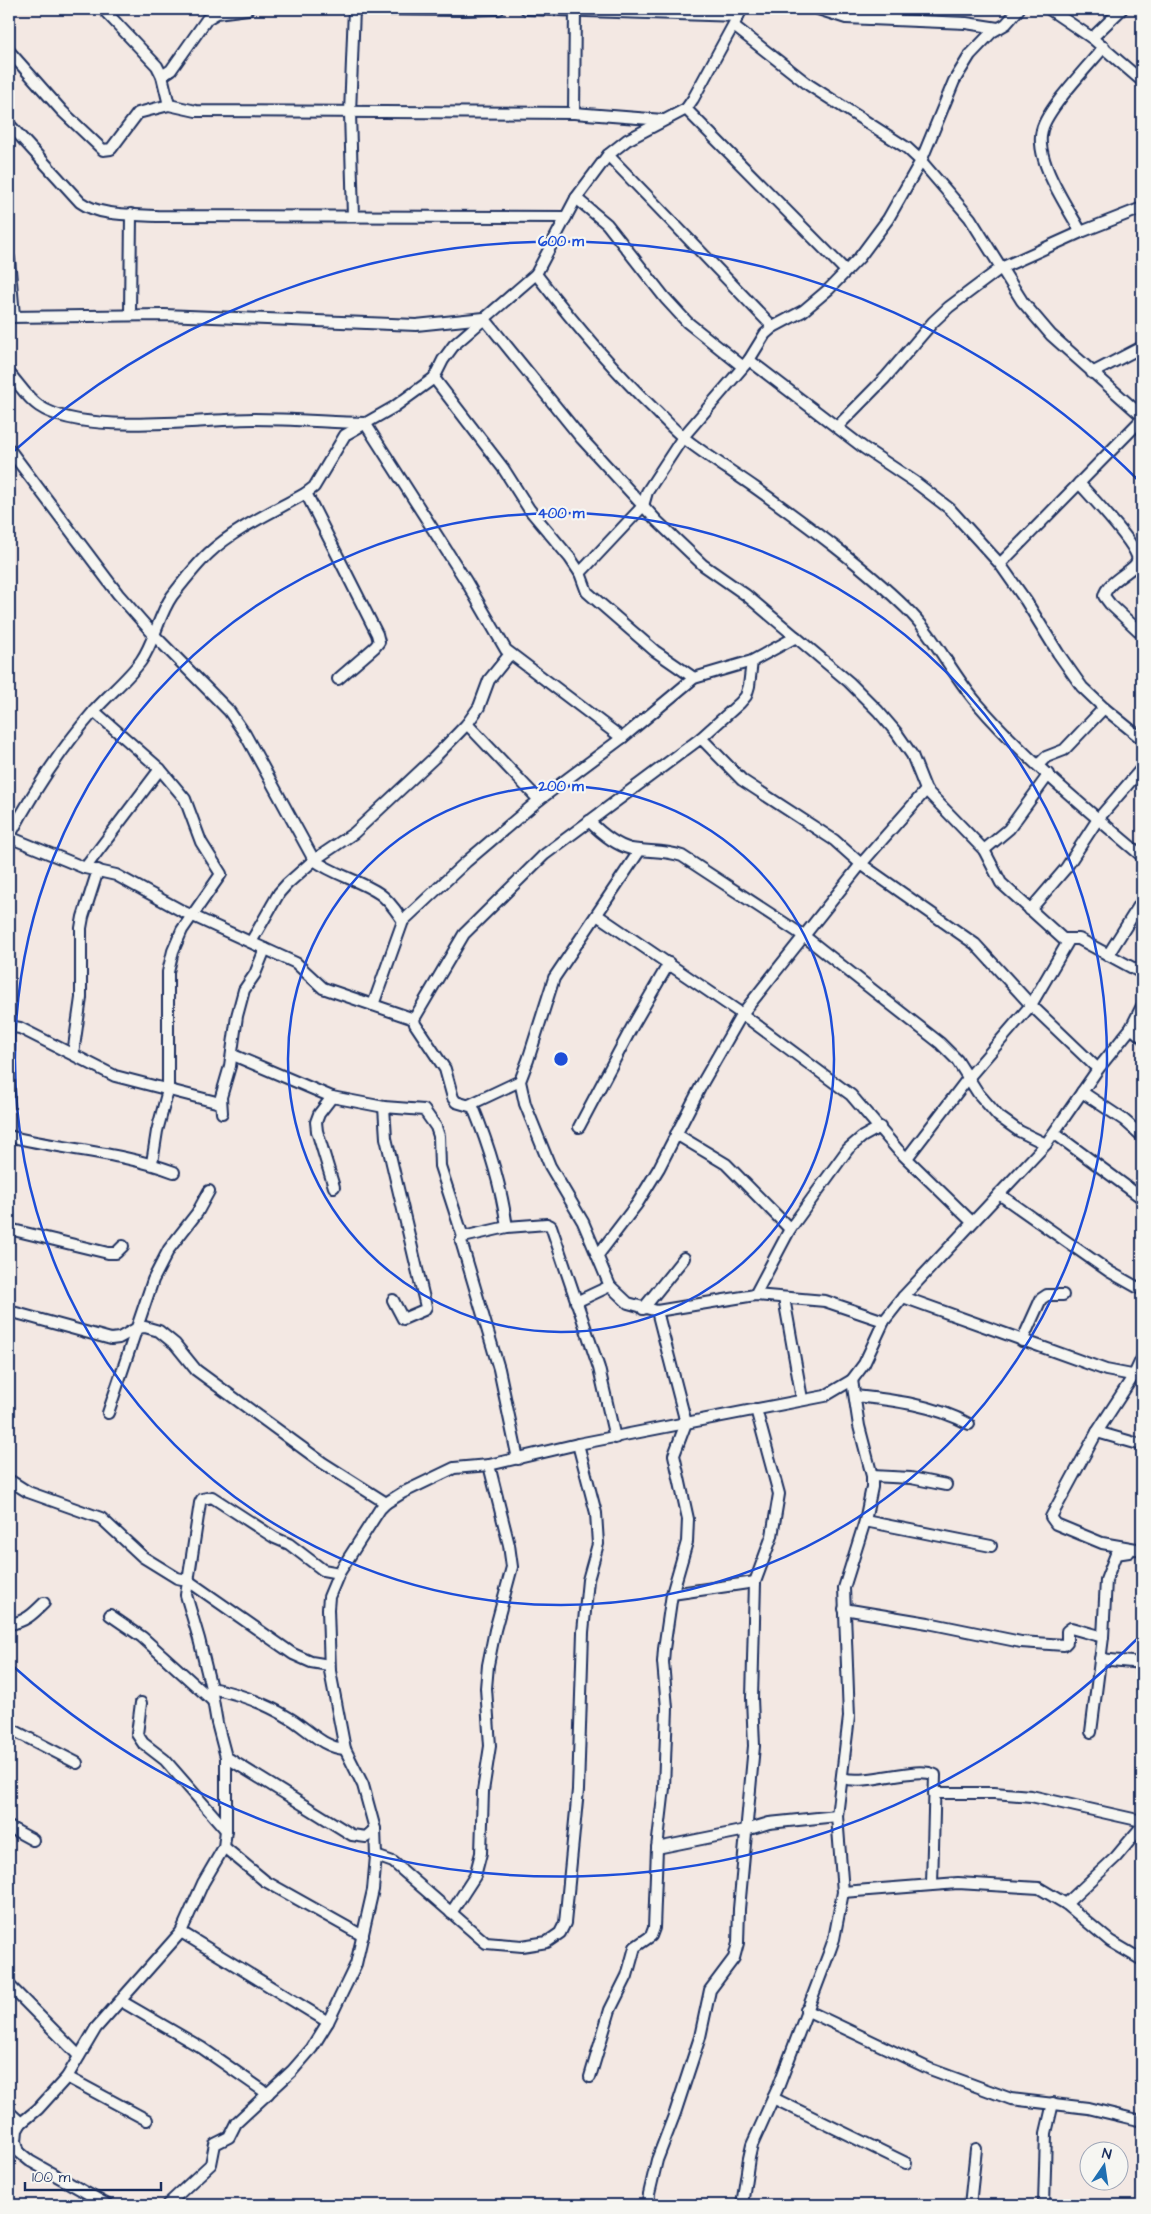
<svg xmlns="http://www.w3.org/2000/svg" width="1151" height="2214" viewBox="0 0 1151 2214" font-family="'Architects Daughter',sans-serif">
<rect width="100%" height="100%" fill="#f3e8e3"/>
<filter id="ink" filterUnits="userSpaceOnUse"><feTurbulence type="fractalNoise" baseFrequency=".02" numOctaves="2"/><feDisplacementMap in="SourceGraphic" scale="10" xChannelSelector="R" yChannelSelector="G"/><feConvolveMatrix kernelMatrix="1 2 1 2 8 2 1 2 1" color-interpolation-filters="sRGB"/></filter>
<g filter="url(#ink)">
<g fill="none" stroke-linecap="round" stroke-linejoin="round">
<defs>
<g id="minor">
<path d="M103,9L157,66L162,76L169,105"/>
<path d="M372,9L462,10L499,9"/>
<path d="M526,9L738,16"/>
<path d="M818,9L846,18L966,23L998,28"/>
<path d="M1019,9L1006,24L992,32L970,55L954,81L921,161L970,218L1022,301L1051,335L1142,416"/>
<path d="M1049,9L1092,38L1142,81"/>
<path d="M1092,38L1122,9"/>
<path d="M9,51L62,111L103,150L111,149L138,113L169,105L196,111L574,113L663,120"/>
<path d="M162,76L171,70L207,19L217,13L248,9"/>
<path d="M686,109L846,271"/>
<path d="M574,113L575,9"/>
<path d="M9,124L80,202C101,217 132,214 157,216L566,217"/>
<path d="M608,155L773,327"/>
<path d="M576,198L607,224L665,298L687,322L742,366"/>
<path d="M353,216L350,113L354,9"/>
<path d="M1081,232C1067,206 1034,160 1042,130C1047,109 1088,66 1104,47"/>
<path d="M9,258L14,316"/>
<path d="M536,274C573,322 612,369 656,411C665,420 674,430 684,438C707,456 733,472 757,489C807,525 862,565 906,608C935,636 951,673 977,703C1026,760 1085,808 1142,856"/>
<path d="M130,315L131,214"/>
<path d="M9,317L164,315L416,325L484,318L582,439L657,521L703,565L746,595L849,682L878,711L896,732L912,755L926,790L984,850L1001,883L1063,939H1079L1142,973"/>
<path d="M749,360L864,448L915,482L950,509L1000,564L1026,601L1058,653L1082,687L1104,708L1142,739"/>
<path d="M9,373C19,384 27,398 39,406C83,436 201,419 254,419C291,419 328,422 365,423L466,581L506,650L622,738"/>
<path d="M1092,373L1142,347"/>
<path d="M434,378L503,468L529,509L570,558L580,573L587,592L655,651L694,678"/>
<path d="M837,427L885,378L933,322L949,307L1001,268L1081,232L1142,208"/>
<path d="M9,449L118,594L154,635L229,711L245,734L314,860C334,875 360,880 380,894C390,901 396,911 403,921"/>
<path d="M1079,483C1093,499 1131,538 1137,556C1138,560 1137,563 1134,566C1125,575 1107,583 1104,596L1110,604L1142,634"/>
<path d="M306,493L377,634L379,642L375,647L338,679"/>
<path d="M1000,564L1142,419"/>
<path d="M580,573L643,506L647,492L683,437L749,360L765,334L773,327L803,311L829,289L859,258L888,219L921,161L907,148L809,85L734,26"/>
<path d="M94,711L160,769L185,799L201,842L221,874L182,930L173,951L168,972V1090L157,1131L152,1163"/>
<path d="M467,724L539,800"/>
<path d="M701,738L740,703L746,696L749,686L752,661"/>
<path d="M1038,765L1046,757L1064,750L1104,708"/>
<path d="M589,821C601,833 615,845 631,849C649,852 665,850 682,856L804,936L940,1043L957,1060L978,1093L998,1116L1019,1131L1046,1144"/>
<path d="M9,837C33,792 60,750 94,711C109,694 128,679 141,661C155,641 158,616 172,596C183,582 196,565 209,553C237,527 273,512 306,493L314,487L345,435L394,407L434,378L443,360L454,345L536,274L576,198L608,155L627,140L686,109L693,99L742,9"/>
<path d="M9,837L85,868L116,875L182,911L296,963L323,988L414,1019"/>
<path d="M640,850L554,978L528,1060L520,1081L525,1104L550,1166L583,1222L610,1286L628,1303L657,1311L755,1295L825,1301L884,1321"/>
<path d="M984,850L1009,829L1049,774"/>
<path d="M85,868L160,769"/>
<path d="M1030,910L1066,868L1098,819L1142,768"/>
<path d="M597,915L742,1014L851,1095L897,1149L972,1222"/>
<path d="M251,942L279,893L287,884L314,860L354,833L434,758L467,724L479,707L489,680L510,654"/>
<path d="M1108,955L1142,901"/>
<path d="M373,1005L403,921L466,862L539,800L622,738L694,678L752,661L796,637"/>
<path d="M9,1026L20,1028L115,1076L220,1103"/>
<path d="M1131,1028L1142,1037"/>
<path d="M73,1054L81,998V928L83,917L98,870"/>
<path d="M233,1055L332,1097L384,1107L424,1110L436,1127L439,1136L440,1166L463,1237"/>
<path d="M1082,1092L1124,1120L1142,1136"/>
<path d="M332,1097L319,1114L316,1122L317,1131L334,1187"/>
<path d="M469,1105L520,1081"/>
<path d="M384,1107L386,1138L426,1307L424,1310L403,1319L393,1300"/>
<path d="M222,1113L221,1097L230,1066L237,1016L244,990L255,974L265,949"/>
<path d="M579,1127L632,1027L669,963"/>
<path d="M1054,1133L1142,1198"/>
<path d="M676,1134L726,1164L790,1229"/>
<path d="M9,1136C63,1150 122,1152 174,1172"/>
<path d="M907,1158L969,1077L1031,1005L1069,940"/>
<path d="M999,1194L1110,1272L1142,1290"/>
<path d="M507,1227C501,1185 489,1146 473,1107L456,1102L453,1098L445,1069L415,1024L414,1019L464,934L544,855L701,738L742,780L834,840L861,864L975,944L1031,1005L1098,1069"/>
<path d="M9,1229L108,1253H116L123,1246"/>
<path d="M598,1255L637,1204L659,1168L703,1082L742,1014L861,864L926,790"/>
<path d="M755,1295L790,1229L848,1149L862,1137L880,1127"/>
<path d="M903,1297L1106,1370L1142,1377"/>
<path d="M784,1298L802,1399"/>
<path d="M576,1302L610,1286"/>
<path d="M643,1309L684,1258"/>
<path d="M9,1311L111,1339L119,1338L137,1328L145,1327L159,1331L175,1344L196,1370L323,1463L386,1503"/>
<path d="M1022,1341L1041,1299L1047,1295H1063"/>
<path d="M1142,1358L1134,1375L1097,1432L1051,1517L1056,1524L1102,1543L1142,1550"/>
<path d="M855,1396C893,1400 935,1405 969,1424"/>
<path d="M108,1413L153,1280L169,1249L197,1213L209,1191"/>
<path d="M1097,1432L1142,1445"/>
<path d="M518,1459L499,1369L461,1241L463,1237L507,1227L547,1224L551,1226L599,1368L615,1438"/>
<path d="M872,1476L911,1478L946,1485"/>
<path d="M9,1480L28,1492L101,1518L143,1557L177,1578L187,1580L293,1654L311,1662L329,1665"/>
<path d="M865,1521L991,1546"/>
<path d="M672,1594L755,1582"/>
<path d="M844,1609L928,1623L1021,1642L1064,1645L1067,1642V1631L1071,1628L1103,1637"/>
<path d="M110,1615L142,1637L213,1701"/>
<path d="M9,1624C25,1622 33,1614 44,1603"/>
<path d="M1100,1659L1142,1663"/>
<path d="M211,1688C241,1694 265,1703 291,1719C309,1730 322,1747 345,1749"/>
<path d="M141,1703L137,1734L143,1743L165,1760L226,1830"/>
<path d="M9,1728L77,1763"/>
<path d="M1091,1732L1103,1637L1106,1580L1116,1554L1129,1552"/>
<path d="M226,1757L352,1835L366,1837L375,1829"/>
<path d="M842,1778C869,1786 915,1765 935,1775L932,1884"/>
<path d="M934,1793H994L1031,1796L1142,1821"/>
<path d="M9,1827L33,1840"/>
<path d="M224,1847L265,1881L363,1936"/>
<path d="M657,1848L746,1830L769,1823L837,1816"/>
<path d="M376,1856L393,1862L486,1943L522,1946L547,1942L560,1933L565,1923L578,1790L583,1632L588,1580L598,1544L596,1513L578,1444"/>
<path d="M843,1892L958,1883L1039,1888L1066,1904L1110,1941L1142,1960"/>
<path d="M1066,1904L1116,1857L1142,1826"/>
<path d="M451,1913L475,1876L481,1853L483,1791L490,1746L486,1688L488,1665L495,1630L512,1567L509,1545L489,1465"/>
<path d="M181,1932L328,2022"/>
<path d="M9,1985L79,2056"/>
<path d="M121,2001L202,2048L268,2094"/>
<path d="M806,2010L930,2069L1011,2099L1088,2108L1142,2121"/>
<path d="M67,2077L147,2120"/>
<path d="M590,2077L610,2010L627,1976L635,1947L651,1936L654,1928L657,1848L664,1788L667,1708L663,1662L664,1649L672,1594L687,1542L688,1519L674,1455L686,1423L657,1311"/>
<path d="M773,2098L906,2163"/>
<path d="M9,2112L21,2123"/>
<path d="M108,2205L30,2161L19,2152L16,2141L17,2130L21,2123L38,2109L67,2077L96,2028L181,1932L203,1883L224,1847L226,1830V1757L217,1723L211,1688L199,1639L186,1595L200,1503L202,1499L212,1497L275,1538L289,1544L323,1570L339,1573"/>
<path d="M167,2205L211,2164L215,2144L229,2137L236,2123L292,2071L312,2048L328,2022L356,1964L373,1890L376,1856L375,1829L363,1785L345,1749L330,1671L328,1609L329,1597L339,1573L380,1509L386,1503L402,1493L454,1468L489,1465L578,1444L825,1396L852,1380L864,1364L884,1321L903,1297L1046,1144L1098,1069L1131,1028L1142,1006"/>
<path d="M648,2205L649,2194L657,2160L675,2113L700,2037L710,1990L734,1958L738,1943L739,1909L754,1746L752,1698L755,1582L772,1536L779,1494L756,1409"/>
<path d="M742,2205L749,2158L752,2145L779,2085L829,1953L834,1939L843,1892L837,1816L849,1717L844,1588L865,1521L872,1487V1476L859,1426L852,1380"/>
<path d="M970,2205L976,2149"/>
<path d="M1044,2205L1046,2133L1053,2103"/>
</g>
</defs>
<!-- minor casing -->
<use href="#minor" stroke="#1b2f5e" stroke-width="14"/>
<!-- minor -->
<use href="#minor" stroke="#f6f6f2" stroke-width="10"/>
</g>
</g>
<!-- distance rings -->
<g fill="none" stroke="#1d4ed8" stroke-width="2.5">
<circle cx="561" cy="1059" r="273"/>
<circle cx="561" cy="1059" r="546"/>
<path d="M1139 1637A818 818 0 0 1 14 1667M14 451A818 818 0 0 1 1139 481"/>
</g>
<circle cx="561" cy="1059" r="8" fill="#1d4ed8" stroke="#f6f6f2" stroke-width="2.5"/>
<g font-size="15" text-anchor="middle" font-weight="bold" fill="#1d4ed8" stroke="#f6f6f2" stroke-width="4.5" stroke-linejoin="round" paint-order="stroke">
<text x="561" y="246">600 m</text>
<text x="561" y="518">400 m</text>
<text x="561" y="791">200 m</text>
</g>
<!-- margin -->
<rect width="1151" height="2214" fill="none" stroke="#f6f6f2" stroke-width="30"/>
<rect x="15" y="15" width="1121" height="2184" fill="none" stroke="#1b2f5e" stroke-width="2" filter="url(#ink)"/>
<!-- north arrow -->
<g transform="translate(1104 2166) rotate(13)"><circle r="24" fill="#f6f6f2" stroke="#9ea6b7"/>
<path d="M0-4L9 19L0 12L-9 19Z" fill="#1f6fb2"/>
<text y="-8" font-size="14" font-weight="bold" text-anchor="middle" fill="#1b2f5e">N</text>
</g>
<!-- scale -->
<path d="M25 2182v8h136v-8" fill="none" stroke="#1b2f5e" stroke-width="2.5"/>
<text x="32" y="2182" font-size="15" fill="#1b2f5e" stroke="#f6f6f2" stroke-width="4" paint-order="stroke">100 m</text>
</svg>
